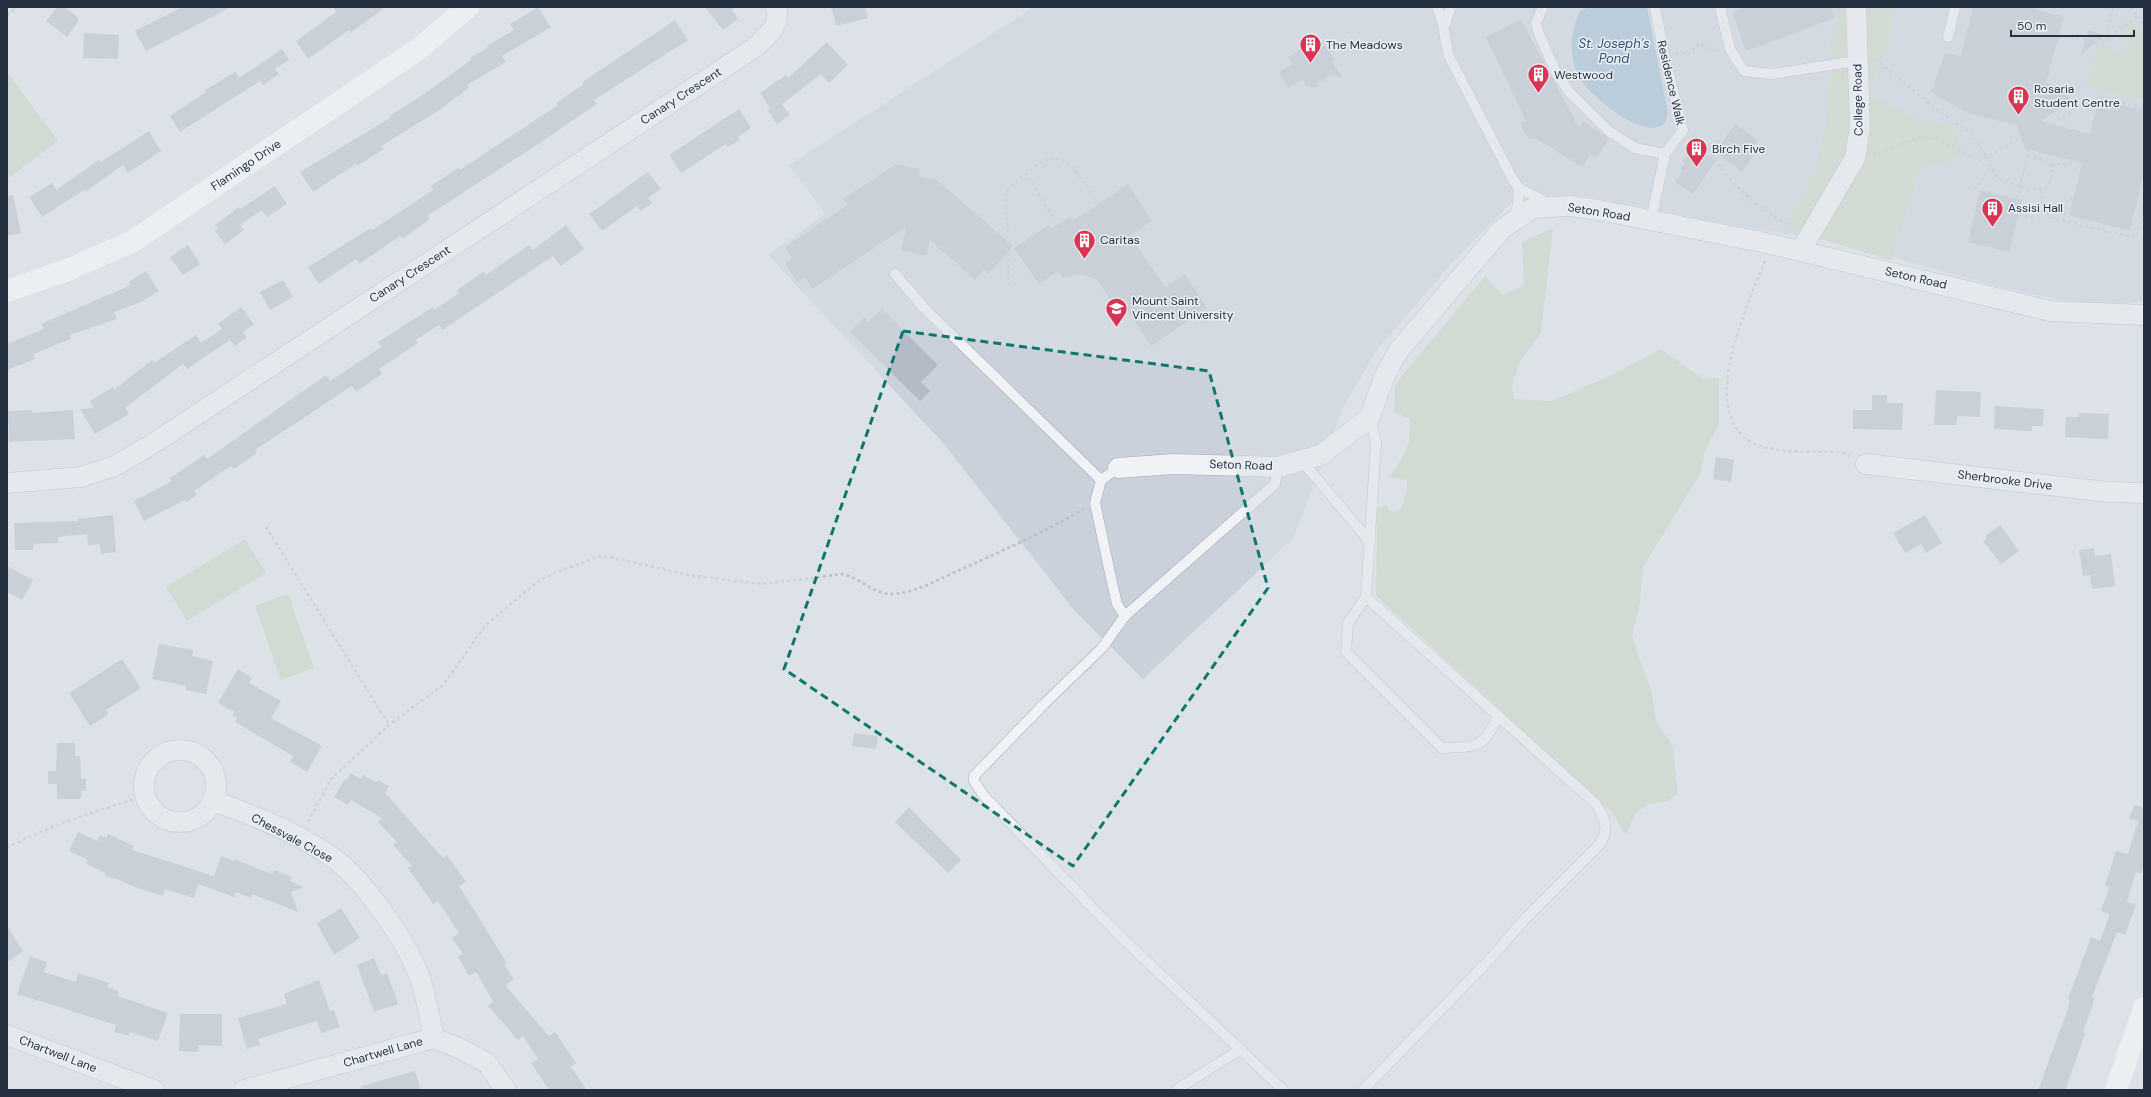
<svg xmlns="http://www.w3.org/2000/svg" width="2151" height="1097" viewBox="0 0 2151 1097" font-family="'DM Sans',sans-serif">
<rect width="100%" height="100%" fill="#dde2e8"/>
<!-- built -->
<path fill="#cad1db" d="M1034,7H2144V301L2116,305L2071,302L2007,289L1833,241L1730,225L1585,196L1552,195L1512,202L1452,263L1376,351L1343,408L1293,539L1143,679L1074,610L944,444L768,255L825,214L789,165Z"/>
<!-- green -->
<g fill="#c3d3bd">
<path d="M1836,7H1893L1891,40L1871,82L1872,95L1914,118L1954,126L1963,156L1919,170L1892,261L1787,228L1816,166L1827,120L1829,43L1839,18Z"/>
<path d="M2134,20L2144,32V100L2091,87L2086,83L2102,44L2124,56V29Z"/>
<path d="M7,72L58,141L7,179Z"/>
<path d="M1553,228L1541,333L1520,361L1512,387L1514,399L1552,401L1608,377L1661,349L1703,379L1719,378V425L1705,450L1700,474L1643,567L1639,610L1632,637L1652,694L1656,721L1673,746L1678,794L1667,801L1649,804L1636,813L1625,835L1613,813L1376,596L1377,508L1387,505L1391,513L1400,510C1406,500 1407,492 1407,480L1389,477C1405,456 1411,446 1410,419L1394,412L1395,384L1486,275L1491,283L1503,295L1524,285L1522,242Z"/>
<path d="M245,539L266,573L187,621L166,587Z"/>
<path d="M288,594L314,668L281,680L255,606Z"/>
</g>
<!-- water -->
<path fill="#93b2cd" d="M1589,7H1647L1668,113L1665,123C1663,124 1660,127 1657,127C1637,134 1589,95 1580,78C1568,56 1570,33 1580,11Z"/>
<!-- building -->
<g fill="#b3bbc6">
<path d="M57,7H64L78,17V22L67,37L46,21Z"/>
<path d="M183,7H231L146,51L135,31Z"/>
<path d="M333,7H386L351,32L349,30L308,59L296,41L336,12Z"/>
<path d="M538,7L551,27L502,56L506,62L467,85L469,88L438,111L381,146L384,149L357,166L356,164L313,192L300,172L390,118L389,116L424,94L471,60L470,58L488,48L487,46L514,30L510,24Z"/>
<path d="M705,7H735L732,10L738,19L723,30Z"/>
<path d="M831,7H865L868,18L836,26Z"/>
<path d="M1745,7H1831L1835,18L1746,51L1732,12Z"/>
<path d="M1973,7H2036L2035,9L2064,17L2046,83L2063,88L2071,102L2041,121L2090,134L2099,99L2144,111V171L2130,231L2069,215L2082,163L2025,149L2016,125L1965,112L1931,92L1945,53L1961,57Z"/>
<path d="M1521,19L1579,128L1583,121L1609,139L1596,159L1590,155L1582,167L1535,138L1530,140L1524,132L1520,123L1526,121L1486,37Z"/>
<path d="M675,20L688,40L594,100L597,104L529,150L427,216L429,220L402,239L400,236L359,264L356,259L319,284L308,267L371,228L372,230L433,190L431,186L458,168L460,170L558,105L556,103L584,84L582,82Z"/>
<path d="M2088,30L2105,35L2081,55Z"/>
<path d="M84,33L119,35L118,59L83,58Z"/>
<path d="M1315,40L1320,48L1325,45L1335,60L1332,62L1342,77L1330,75L1318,83L1317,88L1307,86L1303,79L1288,88L1279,72L1292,64L1288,57Z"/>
<path d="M827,42L848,65L829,83L821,74L782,104L790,115L777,124L767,110L770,108L760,93L786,75L788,78Z"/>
<path d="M282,49L289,60L275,69L279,74L263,85L260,81L180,132L170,116L206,92L205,90L235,72L239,78Z"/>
<path d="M739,109L751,128L738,137L740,140L728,147L726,144L681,173L669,155Z"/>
<path d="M1735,124L1758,140L1748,154L1752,157L1742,172L1715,152Z"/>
<path d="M149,131L161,151L128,173L123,165L85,192L84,190L42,217L29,197L52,183L56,190L99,160L101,162Z"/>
<path d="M1694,145L1716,161L1693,194L1675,182L1683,170L1680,169L1685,163L1682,161Z"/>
<path d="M896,164L920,169L919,176L937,180L1013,246L989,274L984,270L975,280L930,240L926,256L901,250L906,227L812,289L805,277L797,282L785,263L792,258L785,247L848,205L843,199Z"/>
<path d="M648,172L661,189L648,198L652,203L641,211L637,206L602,231L589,214Z"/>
<path d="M1128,184L1152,221L1130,236L1165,287L1185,274L1207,308L1151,346L1124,306L1118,310L1097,280L1080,274L1063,278L1058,271L1039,284L1014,248L1049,225L1052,229L1070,217L1073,221Z"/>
<path d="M275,186L287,204L267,217L262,210L240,225L244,230L225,244L215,231L218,228L215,225L239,207L240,209Z"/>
<path d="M1980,190L2022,200L2009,252L1968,242Z"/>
<path d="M13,195L21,233L7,236V196Z"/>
<path d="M566,225L584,249L561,266L553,256L442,330L439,325L416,340L418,343L379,369L382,374L356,392L352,386L255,450L257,453L234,469L231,466L194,491L197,495L186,502L185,500L144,521L134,501L172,481L170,478L204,455L207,459L326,375L330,381L381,347L378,342L433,307L434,310L459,293L457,290L483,272L486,275L529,245L533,250Z"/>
<path d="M188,245L200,264L183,275L170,257Z"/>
<path d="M146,271L159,291L141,302L114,312L117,319L70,335L71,339L33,354L35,359L7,370V344L44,329L41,324L131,285L129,282Z"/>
<path d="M283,280L293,297L270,310L260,292Z"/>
<path d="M241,307L254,324L243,332L247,337L235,346L230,340L187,369L183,364L125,408L129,414L95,434L80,409L94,408L90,401L113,387L114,390L152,360L154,363L196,335L201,343L222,329L218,324Z"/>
<path d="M882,309L938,365L921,382L930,391L920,401L850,332L864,318L869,322Z"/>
<path d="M1936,390L1981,392L1980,417L1957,416L1956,425H1934Z"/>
<path d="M1872,395H1887V403H1903L1902,430L1853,429V410H1872Z"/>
<path d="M1995,406L2044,409L2043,426H2032V431L1994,429Z"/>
<path d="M32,410V413L73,410L75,439L9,442L8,411Z"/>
<path d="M2079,413L2109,414L2108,439L2065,437L2066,417H2079Z"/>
<path d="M1716,457L1734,460L1731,482L1713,479Z"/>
<path d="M113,515L116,552L101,554L100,544L88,545L87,534L58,537V543L33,544V550H15L14,523L78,521L77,519Z"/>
<path d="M1925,515L1942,543L1926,553L1921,544L1905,553L1893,533Z"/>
<path d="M2000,525L2019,551L2001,564L1983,541L1987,538L1985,536Z"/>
<path d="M2094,548L2095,556L2111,554L2115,586L2092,589L2090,575L2083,576L2079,550Z"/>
<path d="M7,566L33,580L22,600L7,592Z"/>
<path d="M159,644L193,650L192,656L213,661L206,694L186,690V686L152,679Z"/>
<path d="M122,659L141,688L106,710L109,714L90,726L69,693Z"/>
<path d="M238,669L252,678L249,683L281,701L271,718L322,746L307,772L290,762L293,756L235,722L237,718L232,715L234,712L218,703Z"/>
<path d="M854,733L878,736L876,749L852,746Z"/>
<path d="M57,743H75V756H80L81,779H86V791H81V799H57V784H48V771H56Z"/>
<path d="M350,773L361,779L363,775L376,782L378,780L389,786L385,793L443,858L447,855L466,882L459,886L507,963L504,964L514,980L505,985L549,1036L555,1032L576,1063L571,1067L587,1090H549L531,1063L538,1059L523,1036L518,1040L488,1006L493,1001L476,972L469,976L458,957L463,954L452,938L459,933L438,901L433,904L408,868L412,866L393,845L397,842L378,822L382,818L351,800L348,805L334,797L345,779L347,780Z"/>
<path d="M2134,805L2144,808V864L2141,874L2136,872L2127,902L2136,905L2125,935L2117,932L2092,997L2095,998L2083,1033L2085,1034L2065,1090H2038L2068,1009L2070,1000L2068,999L2091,937L2100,941L2110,914L2101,911L2109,887L2105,886L2116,851L2128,854L2138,821L2129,818Z"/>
<path d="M909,807L961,860L948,873L895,822Z"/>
<path d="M78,832L97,841L100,835L106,838L108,834L134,846L132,850L214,876L221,856L234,861V859L272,874L274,870L292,877L290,881L304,887L291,892L298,912L252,894L251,898L236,892L234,897L198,884L194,898L165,889L163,896L138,888L114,878L107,877L103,872L86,864L88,860L69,851Z"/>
<path d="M341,908L360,938L334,955L317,923Z"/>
<path d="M7,926L23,951L7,962Z"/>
<path d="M30,956L47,962L44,972L76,982L78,973L109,983L108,987L119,991L118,996L168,1013L158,1041L130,1032L129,1036L114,1032L116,1025L17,994Z"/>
<path d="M374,958L381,975L387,973L398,1004L374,1012L357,965Z"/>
<path d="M319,980L330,1011L334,1010L340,1027L321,1033L317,1021L258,1039L260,1045L247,1049L238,1018L287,1004L284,994Z"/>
<path d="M180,1014H222V1046L198,1045V1052L179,1051Z"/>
<path d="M415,1071L421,1090H361V1086Z"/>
</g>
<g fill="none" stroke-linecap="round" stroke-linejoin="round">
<defs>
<g id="lane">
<path d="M1437,7C1445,22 1444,40 1449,56L1513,180L1519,188L1550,204"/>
<path d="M1543,7L1536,23L1539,34L1556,72L1569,92L1610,132L1635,148L1665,154"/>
<path d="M1720,7L1730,49L1744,71L1771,74L1857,61"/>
<path d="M1444,26L1451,7"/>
<path d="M1948,37L1955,7"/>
<path d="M1514,219L1518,204L1519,188"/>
<path d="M1651,220L1665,154L1683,130L1664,55L1655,7"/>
<path d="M895,274L923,307L1101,480"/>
<path d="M1370,417L1376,442L1366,597L1348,623L1346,652L1442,748C1476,747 1484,748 1498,716"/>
<path d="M1302,461L1370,542"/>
<path d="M1278,467L1275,484L1125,616L1102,648L1044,704L974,776V781L984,796L1119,935L1283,1090"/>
<path d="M1118,468L1101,480L1095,503L1113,587L1117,604L1125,616"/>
<path d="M1176,1090L1241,1049"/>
<path d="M1363,1090L1491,958L1523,921L1601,843C1609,828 1605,818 1596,804L1366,597"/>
</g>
<g id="street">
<path d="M1801,250L1855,158L1860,127L1856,7"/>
<path d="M1866,464L2107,492L2144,493"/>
<path d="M1118,468L1174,464L1278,467L1321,455L1370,417L1384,377L1399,350L1502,229L1533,208L1570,206L1604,211L1771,244L2050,311L2144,315"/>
<path d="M7,483L81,477L115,466L157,441L754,48C765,38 783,24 776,7"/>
<circle cx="180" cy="786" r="36"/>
<path d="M213,801C251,814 295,832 329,855C361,876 403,936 418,973C426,993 429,1016 434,1038"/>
<path d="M7,1035L154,1090"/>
<path d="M244,1090L434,1038L459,1048L487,1063L506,1090"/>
</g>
</defs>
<!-- lane casing -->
<use href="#lane" stroke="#a2a9b2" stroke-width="11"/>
<!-- street casing -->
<use href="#street" stroke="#a2a9b2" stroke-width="21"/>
<!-- path -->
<g stroke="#bbc0c7" stroke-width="2.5" stroke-dasharray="3 3" stroke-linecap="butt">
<path d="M2131,7L2144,26"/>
<path d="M7,15L17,7"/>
<path d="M2058,38L2106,40L2136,17"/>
<path d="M2106,40L2113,7"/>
<path d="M1676,54L1691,53L1699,43L1710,51L1718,50"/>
<path d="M1876,59L1930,104L1971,134L1987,158L1996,176L2005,182L2033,190L2046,188C2052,180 2053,175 2051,165L2042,159L2028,155"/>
<path d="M2058,120L2085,102L2095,105L2098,96L2142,108L2144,103"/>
<path d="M1693,138L1708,149L1721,140"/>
<path d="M1708,149C1734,189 1751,202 1791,227"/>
<path d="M1873,154C1888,151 1900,144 1914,139C1936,131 1959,152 1979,161L2021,138"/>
<path d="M2051,165C2060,163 2067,166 2075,162"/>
<path d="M1026,173L1054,219"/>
<path d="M1975,190L1990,167"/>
<path d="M2041,190L2044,210L2051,218L2136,238L2144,204"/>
<path d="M2017,199L2029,150"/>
<path d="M2019,214L2033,218L2044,210"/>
<path d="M2063,221L2069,198L2074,199"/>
<path d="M1765,261C1748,304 1699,406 1748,440C1770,455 1815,451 1841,452L1850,456"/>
<path d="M1009,286L1006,192C1017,181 1046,150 1063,160C1076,167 1085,184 1093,196"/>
<path d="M266,527L389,725"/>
<path d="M308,822L331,779L389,725L443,685L485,626L537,582L557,572L601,556L615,558L688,575L763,584L842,574C858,577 873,593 889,594C915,594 941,578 964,568C1005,550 1045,531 1084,509"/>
<path d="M7,848C50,825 99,810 145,796"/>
</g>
<!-- lane -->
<use href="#lane" stroke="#f0f2f6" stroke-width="10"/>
<!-- street -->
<use href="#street" stroke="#f0f2f6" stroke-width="20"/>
<!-- secondary -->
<g stroke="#fff" stroke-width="22">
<path d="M7,291L70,269L133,241L420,48L468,7"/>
<path d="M2116,1090L2144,1008"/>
</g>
</g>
<!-- marked area -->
<path d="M0 0H2151V1097H0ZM903,331L1209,371L1268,588L1073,866L784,669Z" fill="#dde2e8" fill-opacity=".55" fill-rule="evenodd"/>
<path fill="none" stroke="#0f766e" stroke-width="3" stroke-dasharray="8 5" stroke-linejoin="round" d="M903,331L1209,371L1268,588L1073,866L784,669Z"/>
<!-- icons -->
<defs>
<symbol id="building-pin" viewBox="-11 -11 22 30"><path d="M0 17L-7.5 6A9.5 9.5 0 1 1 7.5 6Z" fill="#dc3354" stroke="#ecf1f6"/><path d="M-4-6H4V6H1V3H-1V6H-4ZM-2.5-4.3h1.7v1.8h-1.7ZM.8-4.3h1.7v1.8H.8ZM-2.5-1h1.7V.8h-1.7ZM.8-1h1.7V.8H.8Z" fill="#fff"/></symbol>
<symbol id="university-pin" viewBox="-11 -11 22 30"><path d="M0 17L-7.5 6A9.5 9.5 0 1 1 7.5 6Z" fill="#dc3354" stroke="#ecf1f6"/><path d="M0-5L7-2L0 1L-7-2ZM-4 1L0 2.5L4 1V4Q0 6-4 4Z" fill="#fff"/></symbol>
</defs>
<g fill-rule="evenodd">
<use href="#building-pin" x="1298" y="32" width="25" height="34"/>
<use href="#building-pin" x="1526" y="62" width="25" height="34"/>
<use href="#building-pin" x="2006" y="84" width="25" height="34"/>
<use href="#building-pin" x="1684" y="136" width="25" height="34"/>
<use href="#building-pin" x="1980" y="196" width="25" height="34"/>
<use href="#building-pin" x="1072" y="228" width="25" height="34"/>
<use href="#university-pin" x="1104" y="296" width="25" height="34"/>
</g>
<g text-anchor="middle" stroke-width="3" stroke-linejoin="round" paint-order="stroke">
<!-- poi labels -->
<g font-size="12" fill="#253040" stroke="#ecf1f6" text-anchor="start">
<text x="1326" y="49">The Meadows</text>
<text x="1554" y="79">Westwood</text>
<text x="2034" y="93">Rosaria<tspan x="2034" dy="14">Student Centre</tspan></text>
<text x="1712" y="153">Birch Five</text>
<text x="2008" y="212">Assisi Hall</text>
<text x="1100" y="244">Caritas</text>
<text x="1132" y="305">Mount Saint<tspan x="1132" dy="14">Vincent University</tspan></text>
</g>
<!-- street labels -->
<g font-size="12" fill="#253040" stroke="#ecf1f6">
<text transform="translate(1671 83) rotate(77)" y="4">Residence Walk</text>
<text transform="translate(681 96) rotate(-33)" y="4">Canary Crescent</text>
<text transform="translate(1858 100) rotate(-91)" y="4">College Road</text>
<text transform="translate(246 165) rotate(-34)" y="4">Flamingo Drive</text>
<text transform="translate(1599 212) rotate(9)" y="4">Seton Road</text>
<text transform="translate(410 274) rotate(-33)" y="4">Canary Crescent</text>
<text transform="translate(1916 278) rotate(13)" y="4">Seton Road</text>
<text transform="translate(1241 465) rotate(2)" y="4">Seton Road</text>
<text transform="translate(2005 480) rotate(7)" y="4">Sherbrooke Drive</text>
<text transform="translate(292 838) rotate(28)" y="4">Chessvale Close</text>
<text transform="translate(383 1052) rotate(-16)" y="4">Chartwell Lane</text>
<text transform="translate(58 1054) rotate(21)" y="4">Chartwell Lane</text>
</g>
<!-- water labels -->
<g font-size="13" font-style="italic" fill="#2b5178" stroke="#ecf1f6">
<text x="1614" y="48">St. Joseph’s<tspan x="1614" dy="15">Pond</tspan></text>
</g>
</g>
<!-- border -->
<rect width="2151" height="1097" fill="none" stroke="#253040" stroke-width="16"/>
<!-- scale -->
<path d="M2011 30v6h123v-6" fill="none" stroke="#253040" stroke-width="2"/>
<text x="2017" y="30" font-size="12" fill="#253040" stroke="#ecf1f6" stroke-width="3" paint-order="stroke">50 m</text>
</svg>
